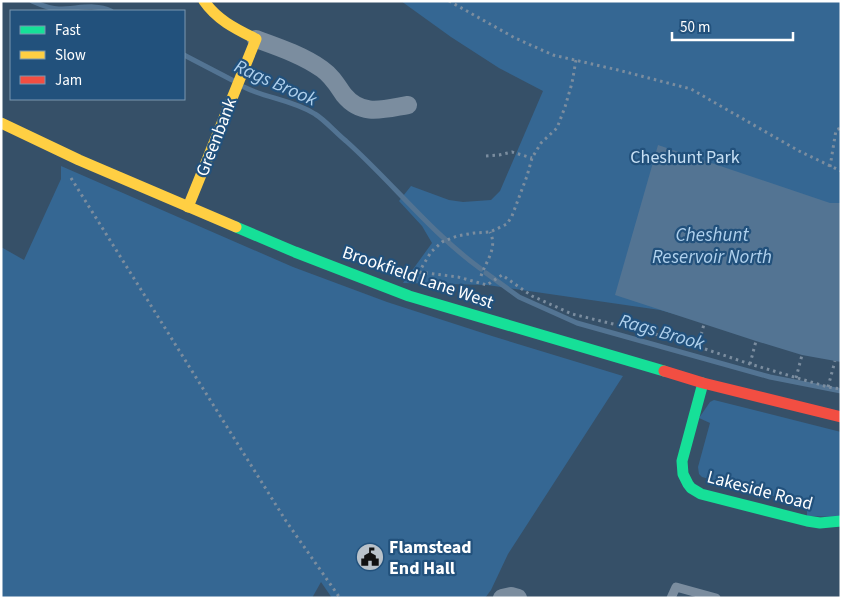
<svg xmlns="http://www.w3.org/2000/svg" width="842" height="599" viewBox="0 0 842 599" font-family="'Source Sans 3',sans-serif">
<rect width="100%" height="100%" fill="#365068"/>
<!-- green -->
<g fill="#356793">
<path d="M401,1H841V360L660,310L487,285L403,283L432,243L422,226L399,201L411,186L449,200L463,202L491,200L500,191L543,91L499,68L451,37Z"/>
<path d="M61,166L293,267L387,302L492,336L623,376L508,554L491,590L485,598H332L321,582L312,598H1V247L24,260L61,179Z"/>
<path d="M714,400L841,432V517L807,516V505L702,477L699,474L698,467L710,423L699,418L710,402Z"/>
</g>
<!-- water -->
<path fill="#537493" d="M658,145L830,203H841V362L802,355L756,341L615,295Z"/>
<g fill="none" stroke-linecap="round" stroke-linejoin="round">
<!-- stream -->
<g stroke="#537493" stroke-width="5">
<path d="M32,1C41,5 49,9 59,9C77,9 95,3 111,11"/>
<path d="M184,55L232,80"/>
<path d="M244,87C265,98 293,100 315,114C325,120 336,133 346,141C392,182 431,233 481,269"/>
<path d="M486,273L519,297L577,323L770,377L841,391"/>
</g>
<!-- path -->
<g stroke="#7b8d9f" stroke-width="3" stroke-dasharray="2.5 4" stroke-linecap="butt">
<path d="M449,1L515,38L553,55L618,70L691,89L799,151L841,171"/>
<path d="M486,156L499,155L512,152L532,158"/>
<path d="M830,167L836,130L841,128"/>
<path d="M71,178L286,521L340,598"/>
<path d="M419,272L458,277L487,285L502,275L532,296L572,314L675,339L750,364L828,387L841,389"/>
<path d="M481,276C486,261 498,248 490,232"/>
<path d="M416,279L419,272L431,252L442,242L457,236L474,233L490,232L507,224L512,216L527,176L532,158L541,143L557,128L565,107L572,83L576,60"/>
<path d="M698,347L704,324"/>
<path d="M750,364L756,341"/>
<path d="M796,378L802,355"/>
<path d="M828,387L835,361"/>
</g>
<!-- lane -->
<path stroke="#7b8d9f" stroke-width="9" d="M671,598L676,587L716,598"/>
<!-- street -->
<g stroke="#7b8d9f" stroke-width="18">
<path d="M256,39C278,47 302,55 322,69C332,76 337,85 344,95C362,117 384,109 408,105"/>
<path d="M502,598L511,596L518,598"/>
</g>
<!-- fast -->
<g stroke="#16e098" stroke-width="11">
<path d="M236,227L295,252L409,296L664,371"/>
<path d="M703,383L682,461L683,474L688,484L691,488L701,494L807,521L820,523L841,521"/>
</g>
<!-- slow -->
<g stroke="#ffcf43" stroke-width="11">
<path d="M1,123L79,160L236,227"/>
<path d="M188,207L256,39C236,29 217,20 204,1"/>
</g>
<!-- jam -->
<path stroke="#f24e42" stroke-width="11" d="M664,371L703,383L841,417"/>
</g>
<!-- icons -->
<defs>
<symbol id="civic-disc" viewBox="-11 -11 22 22"><circle r="9.5" fill="#b9c2ca" stroke="#22517c"/><path d="M-.6-6.5H3V-4.5H.6V-3L4-1V1h2V6H-6V1h2V-1L-.6-3ZM-1.2 2.5V6h2.4V2.5Z" fill="#111"/></symbol>
</defs>
<g fill-rule="evenodd">
<use href="#civic-disc" x="354" y="541" width="32" height="32"/>
</g>
<g text-anchor="middle" stroke-width="4.5" stroke-linejoin="round" paint-order="stroke">
<!-- street labels -->
<g font-size="18" fill="#fff" stroke="#22517c">
<text transform="translate(216 137) rotate(-69)" y="6">Greenbank</text>
<text transform="translate(418 277) rotate(19)" y="6">Brookfield Lane West</text>
<text transform="translate(760 490) rotate(15)" y="6">Lakeside Road</text>
</g>
<!-- park labels -->
<g font-size="18" fill="#c8e0f4" stroke="#22517c">
<text x="685" y="163">Cheshunt Park</text>
</g>
<!-- poi labels -->
<g font-size="18" font-weight="bold" fill="#fff" stroke="#22517c" text-anchor="start">
<text x="389" y="553">Flamstead<tspan x="389" dy="21">End Hall</tspan></text>
</g>
<!-- water labels -->
<g font-size="19" font-style="italic" fill="#b0d1ed" stroke="#22517c">
<text transform="translate(276 82) rotate(24)" y="7">Rags Brook</text>
<text x="712" y="241">Cheshunt<tspan x="712" dy="22">Reservoir North</tspan></text>
<text transform="translate(662 331) rotate(16)" y="7">Rags Brook</text>
</g>
</g>
<!-- border -->
<rect width="842" height="599" fill="none" stroke="#ffffff" stroke-width="5"/>
<!-- legend -->
<rect x="10" y="10" width="175" height="90" fill="#22517c" stroke="#7a97b0"/>
<rect x="20" y="26" width="25" height="8" fill="#16e098" stroke="#7a97b0"/>
<text x="55" y="35" font-size="15" fill="#ffffff">Fast</text>
<rect x="20" y="51" width="25" height="8" fill="#ffcf43" stroke="#7a97b0"/>
<text x="55" y="60" font-size="15" fill="#ffffff">Slow</text>
<rect x="20" y="76" width="25" height="8" fill="#f24e42" stroke="#7a97b0"/>
<text x="55" y="85" font-size="15" fill="#ffffff">Jam</text>
<!-- scale -->
<path d="M672 32v8h121v-8" fill="none" stroke="#ffffff" stroke-width="2.5"/>
<text x="680" y="32" font-size="15" fill="#ffffff" stroke="#22517c" stroke-width="4" paint-order="stroke">50 m</text>
</svg>
